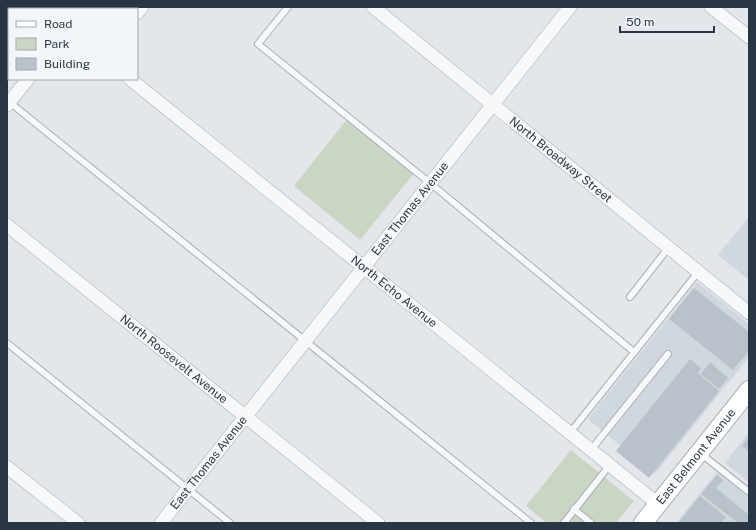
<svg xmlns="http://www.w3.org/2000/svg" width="756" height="530" viewBox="0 0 756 530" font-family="'Public Sans',sans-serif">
<rect width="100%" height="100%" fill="#e3e7ec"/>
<!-- built -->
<g fill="#d0d7de">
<path d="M749,217V280L718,255Z"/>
<path d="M697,282L749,324V357L655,474L588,419Z"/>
<path d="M749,432V482L725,463Z"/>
<path d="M717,472L749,498V523H676Z"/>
</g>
<!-- green -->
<g fill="#cad6c3">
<path d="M347,119L414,173L360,240L294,186Z"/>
<path d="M571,450L634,501L616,523H547L526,506Z"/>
</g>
<!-- building -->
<g fill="#b9c1ca">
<path d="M694,288L749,332V351L733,370L669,319Z"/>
<path d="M690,359L701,368L698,373L719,391L649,478L616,451Z"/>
<path d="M710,362L715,366V367L728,378L719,389L701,374Z"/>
<path d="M749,437V451L742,446Z"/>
<path d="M717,475L723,480L716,488L749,515V520L747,523H738L701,494Z"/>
<path d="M700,496L726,517L721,523H678Z"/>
</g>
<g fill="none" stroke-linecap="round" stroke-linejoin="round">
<defs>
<g id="lane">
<path d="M288,7L258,44L430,183L634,352"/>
<path d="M8,101L531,523"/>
<path d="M630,297L669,247"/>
<path d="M7,343L230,523"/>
<path d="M569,434L699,271"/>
<path d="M590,451L668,354"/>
<path d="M700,453L749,492"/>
<path d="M574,509L591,523"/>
<path d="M564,523L609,466"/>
</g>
<g id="street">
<path d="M41,7L43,9"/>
<path id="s1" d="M373,7L749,313"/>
<path d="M711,7L749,37"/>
<path d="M137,13L142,7"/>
<path id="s2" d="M130,79L658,504"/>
<path d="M7,105L28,79"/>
<path id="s3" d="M7,225L378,523"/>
<path d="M7,467L78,523"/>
<path id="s4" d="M161,523L570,7"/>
</g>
<g id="secondary">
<path id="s5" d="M643,523L749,390"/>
</g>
</defs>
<!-- lane casing -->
<use href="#lane" stroke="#a7afb7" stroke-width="8"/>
<!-- street casing -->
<use href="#street" stroke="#a7afb7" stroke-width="14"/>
<!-- secondary casing -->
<use href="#secondary" stroke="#a7afb7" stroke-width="20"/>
<!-- lane -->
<use href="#lane" stroke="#f6f8fa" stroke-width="6"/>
<!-- street -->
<use href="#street" stroke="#f6f8fa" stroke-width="13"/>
<!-- secondary -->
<use href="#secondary" stroke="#fff" stroke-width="18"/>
</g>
<g text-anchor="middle" stroke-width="4" stroke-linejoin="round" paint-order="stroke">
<!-- street labels -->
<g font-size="12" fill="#293745" stroke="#f3f6f9">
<text dy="4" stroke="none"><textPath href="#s1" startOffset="242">North Broadway Street</textPath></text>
<text dy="4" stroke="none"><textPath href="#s4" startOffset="401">East Thomas Avenue</textPath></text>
<text dy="4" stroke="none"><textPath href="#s2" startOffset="339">North Echo Avenue</textPath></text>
<text dy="4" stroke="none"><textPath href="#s3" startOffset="214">North Roosevelt Avenue</textPath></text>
<text dy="4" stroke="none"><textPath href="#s5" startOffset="85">East Belmont Avenue</textPath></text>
<text dy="4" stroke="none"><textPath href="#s4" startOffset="77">East Thomas Avenue</textPath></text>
</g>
</g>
<!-- border -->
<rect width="756" height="530" fill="none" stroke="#293745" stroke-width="16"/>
<!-- legend -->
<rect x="8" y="8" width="130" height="72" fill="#f3f6f9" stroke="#a2aab1"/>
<rect x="16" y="21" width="20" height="6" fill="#ffffff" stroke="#a2aab1"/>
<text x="44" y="28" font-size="12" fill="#293745">Road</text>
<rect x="16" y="38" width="20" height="12" fill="#cad6c3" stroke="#a2aab1"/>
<text x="44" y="48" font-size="12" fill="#293745">Park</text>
<rect x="16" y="58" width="20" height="12" fill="#b9c1ca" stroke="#a2aab1"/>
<text x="44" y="68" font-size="12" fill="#293745">Building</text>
<!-- scale -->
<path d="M620 26v6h94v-6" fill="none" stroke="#293745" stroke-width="2"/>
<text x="626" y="26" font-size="12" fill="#293745" stroke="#f3f6f9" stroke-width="3" paint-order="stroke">50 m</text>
</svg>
